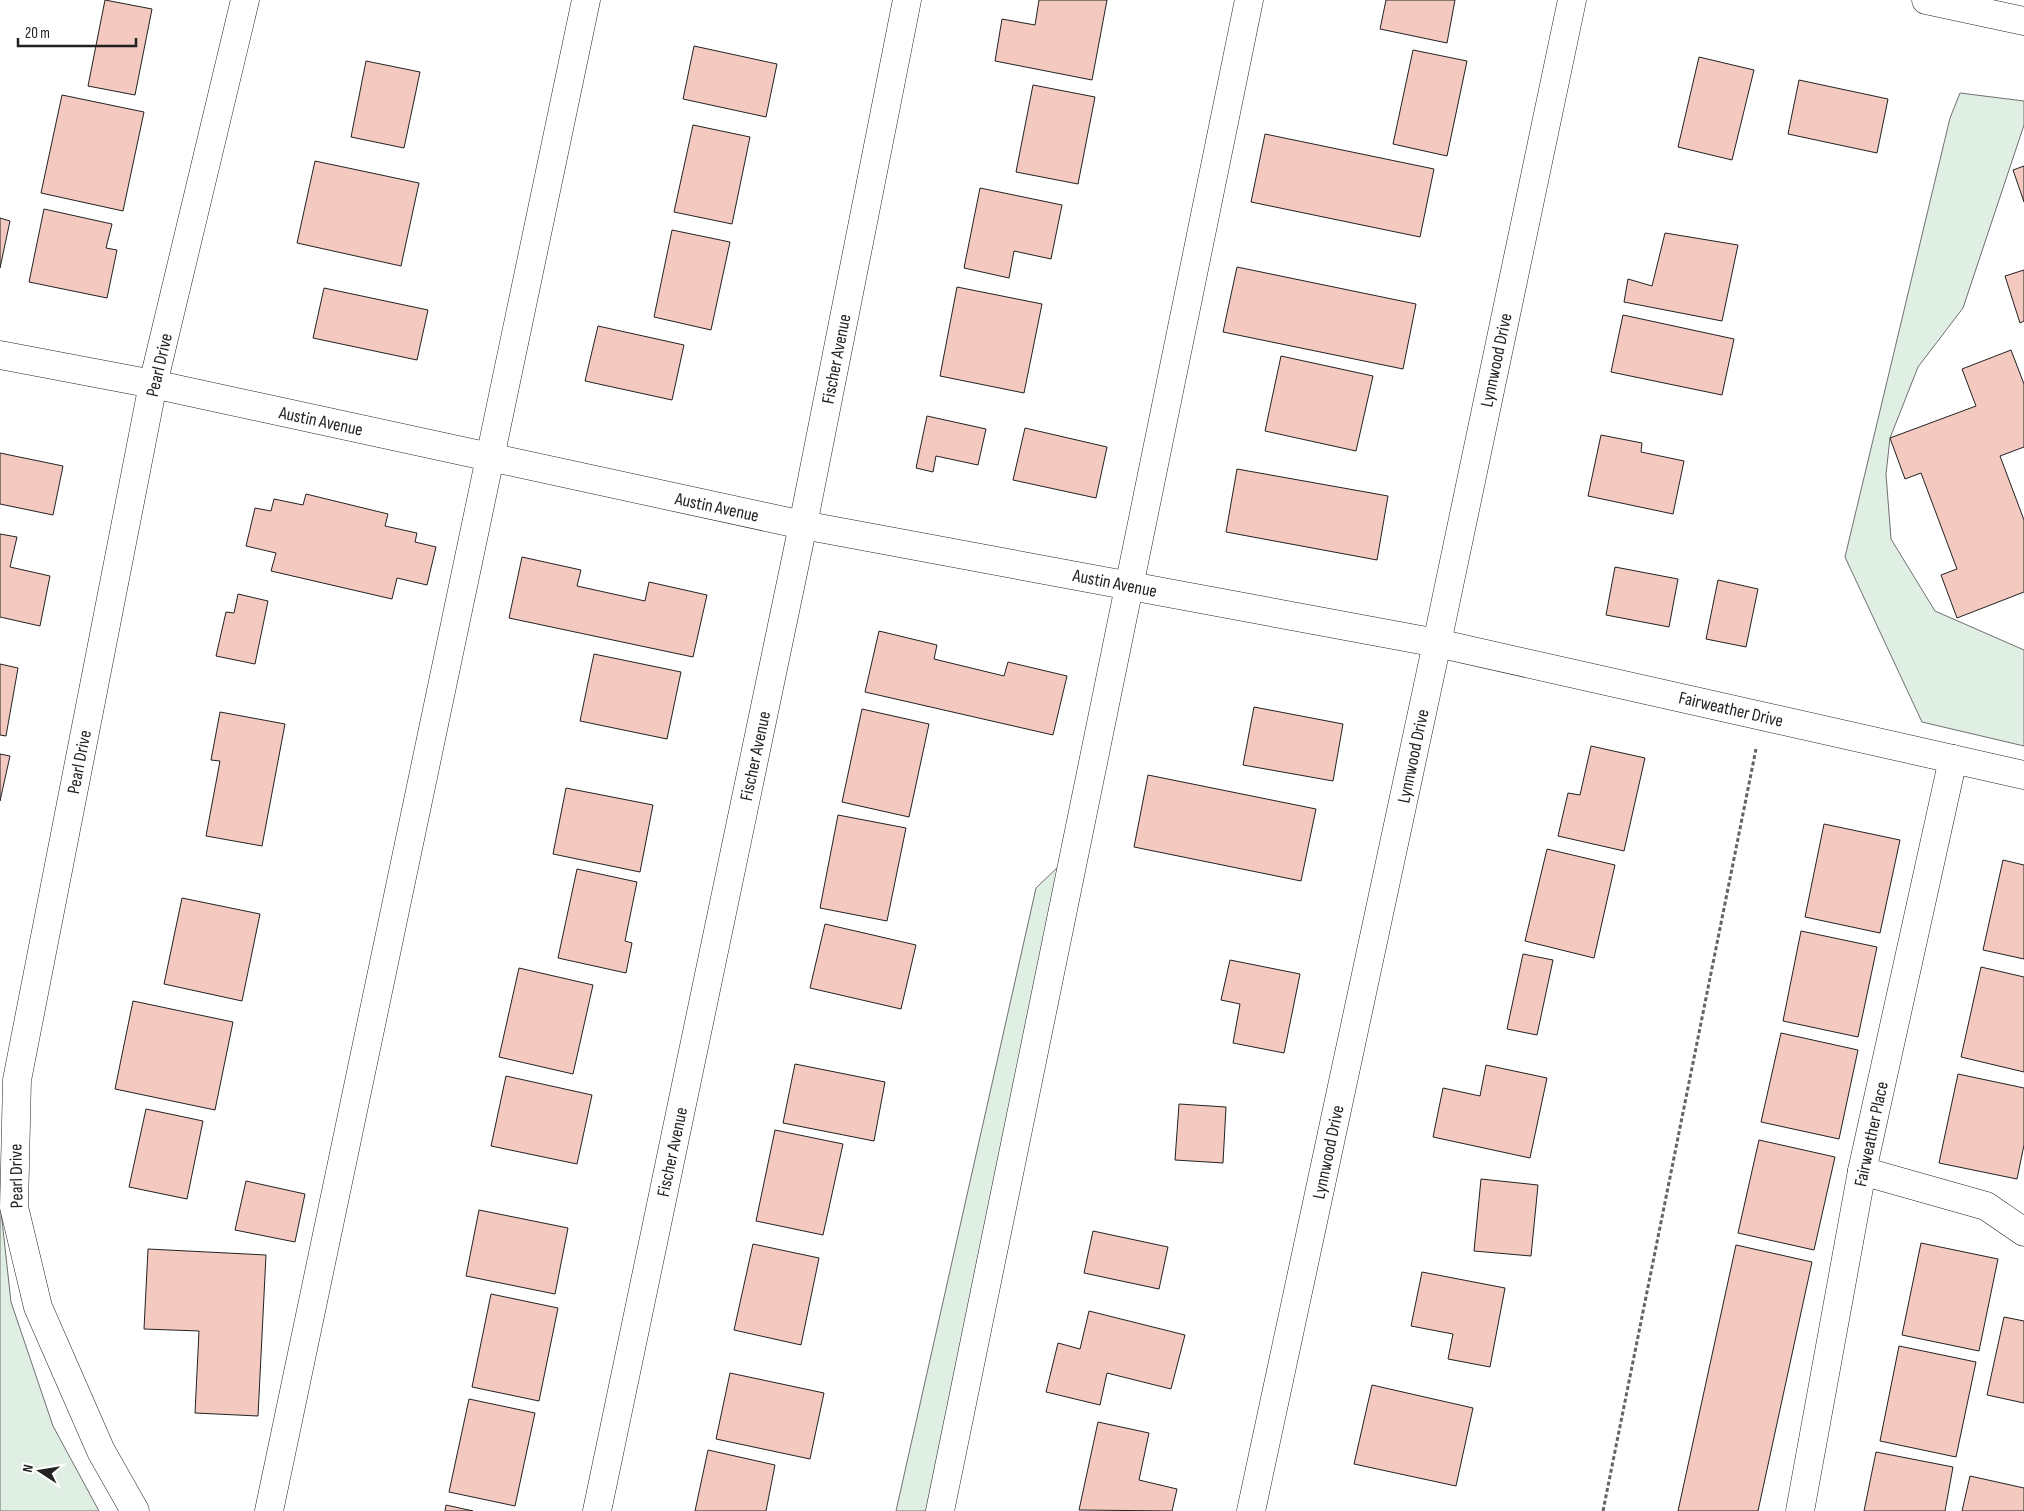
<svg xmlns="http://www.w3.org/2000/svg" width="2024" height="1511" viewBox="0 0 2024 1511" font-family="'Sofia Sans Condensed',sans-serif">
<rect width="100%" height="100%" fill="#fff"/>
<!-- green -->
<g fill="#e0efe3" stroke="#6f6f6f">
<path d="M1960,93L2024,101V125L1963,308L1918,367L1890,438L1886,474L1891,539L1935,611L2024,650V746L1922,722L1845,557L1950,118Z"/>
<path d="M1059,866L930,1511H896L1036,888Z"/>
<path d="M0,1202L11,1302L53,1426L99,1511H0Z"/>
</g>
<!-- building -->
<g fill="#f3c9c0" stroke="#222">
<path d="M105,0L152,9L135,95L88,86Z"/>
<path d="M1039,0H1107L1092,80L995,61L1002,19L1035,25Z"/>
<path d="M1386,0H1455L1447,43L1380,29Z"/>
<path d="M694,46L777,64L766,117L683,99Z"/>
<path d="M1413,50L1467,61L1447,156L1393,144Z"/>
<path d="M1699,57L1754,70L1732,160L1678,147Z"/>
<path d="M366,61L420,72L404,148L351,137Z"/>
<path d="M1799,80L1888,99L1877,153L1788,134Z"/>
<path d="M1033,85L1095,97L1078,184L1016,172Z"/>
<path d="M62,95L144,112L123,211L41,193Z"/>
<path d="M693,125L750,137L732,224L674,212Z"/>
<path d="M1265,134L1434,169L1420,237L1251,202Z"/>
<path d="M315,161L419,183L401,266L297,243Z"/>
<path d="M2024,166V202L2013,170Z"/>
<path d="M980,188L1062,205L1051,259L1014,251L1009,278L964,268Z"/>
<path d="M44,209L112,224L106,248L117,250L107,298L29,282Z"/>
<path d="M0,218L10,221L0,268Z"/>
<path d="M672,230L730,242L711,330L654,317Z"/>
<path d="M1665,233L1738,245L1722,321L1624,302L1628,279L1652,286Z"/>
<path d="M1237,267L1416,304L1403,369L1223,332Z"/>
<path d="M2024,270V321L2020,323L2005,276Z"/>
<path d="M957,287L1042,304L1024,393L940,376Z"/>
<path d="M324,288L428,310L417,360L313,338Z"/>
<path d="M1623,315L1734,339L1722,395L1611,372Z"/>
<path d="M598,326L684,345L672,400L585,381Z"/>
<path d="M2011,350L2024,384V447L2000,456L2024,520V592L1957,618L1941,575L1957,569L1921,473L1905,479L1890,438L1976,406L1962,369Z"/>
<path d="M1281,356L1373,376L1356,451L1265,431Z"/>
<path d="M927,416L986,429L978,465L936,456L933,472L916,468Z"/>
<path d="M1025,428L1107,447L1096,498L1013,480Z"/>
<path d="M1601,435L1642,443L1641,452L1684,461L1673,514L1588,496Z"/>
<path d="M0,453L63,466L53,515L0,504Z"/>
<path d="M1237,469L1388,496L1377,560L1226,532Z"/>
<path d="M306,494L388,514L385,526L417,533L415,542L436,547L427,585L397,578L392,599L271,571L276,553L246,546L255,508L271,511L274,499L303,505Z"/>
<path d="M0,534L17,537L10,567L50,576L40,626L0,617Z"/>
<path d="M522,557L581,570L577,586L645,601L649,582L707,595L693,657L509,618Z"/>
<path d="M1615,567L1678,579L1669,627L1606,615Z"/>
<path d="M1718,580L1758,589L1746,647L1706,639Z"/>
<path d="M238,594L268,601L255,664L216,656L226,612L234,613Z"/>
<path d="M879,631L937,645L934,659L1004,676L1008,662L1067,676L1053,735L865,692Z"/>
<path d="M594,654L681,672L667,739L580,721Z"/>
<path d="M0,664L18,668L6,736L0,735Z"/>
<path d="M1254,707L1343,724L1333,781L1243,765Z"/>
<path d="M862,709L929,724L909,817L842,802Z"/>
<path d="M220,712L285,724L262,846L206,836L220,761L211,760Z"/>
<path d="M1591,746L1645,758L1624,851L1558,836L1568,793L1580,795Z"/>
<path d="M0,754L10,756L0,801Z"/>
<path d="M1148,775L1316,809L1301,881L1134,847Z"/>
<path d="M566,788L653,805L640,872L553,854Z"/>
<path d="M838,815L906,828L887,921L820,908Z"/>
<path d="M1824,824L1900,840L1880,933L1805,917Z"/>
<path d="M1547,849L1615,865L1594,958L1525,941Z"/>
<path d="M2003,860L2024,865V959L1983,950Z"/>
<path d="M577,869L637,882L625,941L632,943L626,973L558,958Z"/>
<path d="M182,898L260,914L242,1001L164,984Z"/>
<path d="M825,924L916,945L901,1009L810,988Z"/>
<path d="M1801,931L1877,947L1858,1037L1783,1021Z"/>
<path d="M1523,954L1553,960L1537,1035L1507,1029Z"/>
<path d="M1230,960L1300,974L1284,1053L1233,1043L1240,1004L1221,1000Z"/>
<path d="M1981,967L2024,977V1072L1961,1057Z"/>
<path d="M519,968L593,985L573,1074L499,1057Z"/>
<path d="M133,1001L233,1022L215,1110L115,1089Z"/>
<path d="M1781,1033L1858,1050L1839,1139L1761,1122Z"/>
<path d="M795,1064L885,1082L874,1141L783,1123Z"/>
<path d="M1486,1065L1547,1078L1530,1158L1433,1137L1443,1088L1480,1096Z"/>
<path d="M1958,1074L2024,1088V1145L2017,1179L1939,1163Z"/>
<path d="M506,1076L592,1095L577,1164L491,1146Z"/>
<path d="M1179,1104L1226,1107L1223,1163L1175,1160Z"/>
<path d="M146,1109L203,1121L187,1199L129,1187Z"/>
<path d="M775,1130L843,1144L823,1235L756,1221Z"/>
<path d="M1759,1140L1835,1157L1814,1250L1738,1233Z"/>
<path d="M1481,1179L1538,1185L1531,1256L1474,1251Z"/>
<path d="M246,1181L305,1194L295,1242L235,1230Z"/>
<path d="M479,1210L568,1228L555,1294L466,1276Z"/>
<path d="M1093,1231L1168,1247L1159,1289L1084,1273Z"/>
<path d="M1921,1243L1998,1259L1979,1351L1902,1335Z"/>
<path d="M753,1244L819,1258L801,1345L734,1330Z"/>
<path d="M1736,1245L1812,1262L1758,1511H1678Z"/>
<path d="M148,1249L266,1255L258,1416L195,1413L199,1331L144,1329Z"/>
<path d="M1422,1272L1505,1288L1490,1367L1448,1359L1453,1334L1411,1326Z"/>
<path d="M491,1294L558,1308L539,1401L472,1387Z"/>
<path d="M1089,1311L1185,1335L1171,1389L1107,1373L1100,1405L1046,1392L1058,1343L1080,1349Z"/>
<path d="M2004,1317L2024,1321V1403L1987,1395Z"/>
<path d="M1899,1346L1976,1362L1956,1457L1880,1441Z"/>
<path d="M730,1373L824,1393L810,1459L716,1439Z"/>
<path d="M1372,1385L1473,1408L1456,1486L1354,1464Z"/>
<path d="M469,1399L535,1413L515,1506L449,1492Z"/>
<path d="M1098,1422L1149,1433L1139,1480L1177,1489L1172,1511L1079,1510Z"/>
<path d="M708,1450L775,1465L766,1511H695Z"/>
<path d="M1876,1452L1953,1467L1945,1511H1864Z"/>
<path d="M1970,1476L2024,1488V1511H1962Z"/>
<path d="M446,1505L473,1511H445Z"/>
</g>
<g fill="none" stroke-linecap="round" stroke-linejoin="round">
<defs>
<g id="minor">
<path d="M1926,0L2024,21"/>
<path d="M0,355L153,384L803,525L1437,643L2024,775"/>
<path d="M1862,1171L1986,1206L2024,1232"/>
<path d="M135,1511L101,1451L38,1307L14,1207L17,1080L153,384L245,0"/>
<path d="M269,1511L586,0"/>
<path d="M597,1511L803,525L907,0"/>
<path d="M940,1511L1249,0"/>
<path d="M1251,1511L1437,643L1572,0"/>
<path d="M1800,1511L1862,1171L1953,759"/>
</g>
</defs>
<!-- minor casing -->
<use href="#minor" stroke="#222" stroke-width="29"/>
<!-- path -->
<path stroke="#646464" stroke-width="3" stroke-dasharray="4 2.5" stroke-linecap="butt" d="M1603,1511L1756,749"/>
<!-- minor -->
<use href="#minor" stroke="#fff" stroke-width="28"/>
</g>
<g text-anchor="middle" stroke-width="4" stroke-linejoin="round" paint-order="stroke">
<!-- street labels -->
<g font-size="18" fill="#222" stroke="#fff">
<text transform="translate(836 359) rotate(-79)" y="6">Fischer Avenue</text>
<text transform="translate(1496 360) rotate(-78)" y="6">Lynnwood Drive</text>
<text transform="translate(159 365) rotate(-77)" y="6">Pearl Drive</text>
<text transform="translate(321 421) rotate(12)" y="6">Austin Avenue</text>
<text transform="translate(717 507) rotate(12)" y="6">Austin Avenue</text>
<text transform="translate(1115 583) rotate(11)" y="6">Austin Avenue</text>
<text transform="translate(1731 709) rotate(13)" y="6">Fairweather Drive</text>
<text transform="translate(755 756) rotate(-78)" y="6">Fischer Avenue</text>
<text transform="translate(1413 756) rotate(-78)" y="6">Lynnwood Drive</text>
<text transform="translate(79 762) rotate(-79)" y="6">Pearl Drive</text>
<text transform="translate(1871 1134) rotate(-78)" y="6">Fairweather Place</text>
<text transform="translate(672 1152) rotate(-78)" y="6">Fischer Avenue</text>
<text transform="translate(1328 1152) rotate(-78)" y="6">Lynnwood Drive</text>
<text transform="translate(16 1176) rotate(-91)" y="6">Pearl Drive</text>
</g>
</g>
<!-- north arrow -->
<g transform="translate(40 1471) rotate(282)" stroke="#ffffff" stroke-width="4" paint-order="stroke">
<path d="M0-4L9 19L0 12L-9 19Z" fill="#222222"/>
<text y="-8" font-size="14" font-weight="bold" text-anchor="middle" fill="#222222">N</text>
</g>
<!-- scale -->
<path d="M18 38v8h118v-8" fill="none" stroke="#222222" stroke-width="2.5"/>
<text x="25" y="38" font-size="15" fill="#222222" stroke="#ffffff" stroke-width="4" paint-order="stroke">20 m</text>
</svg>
